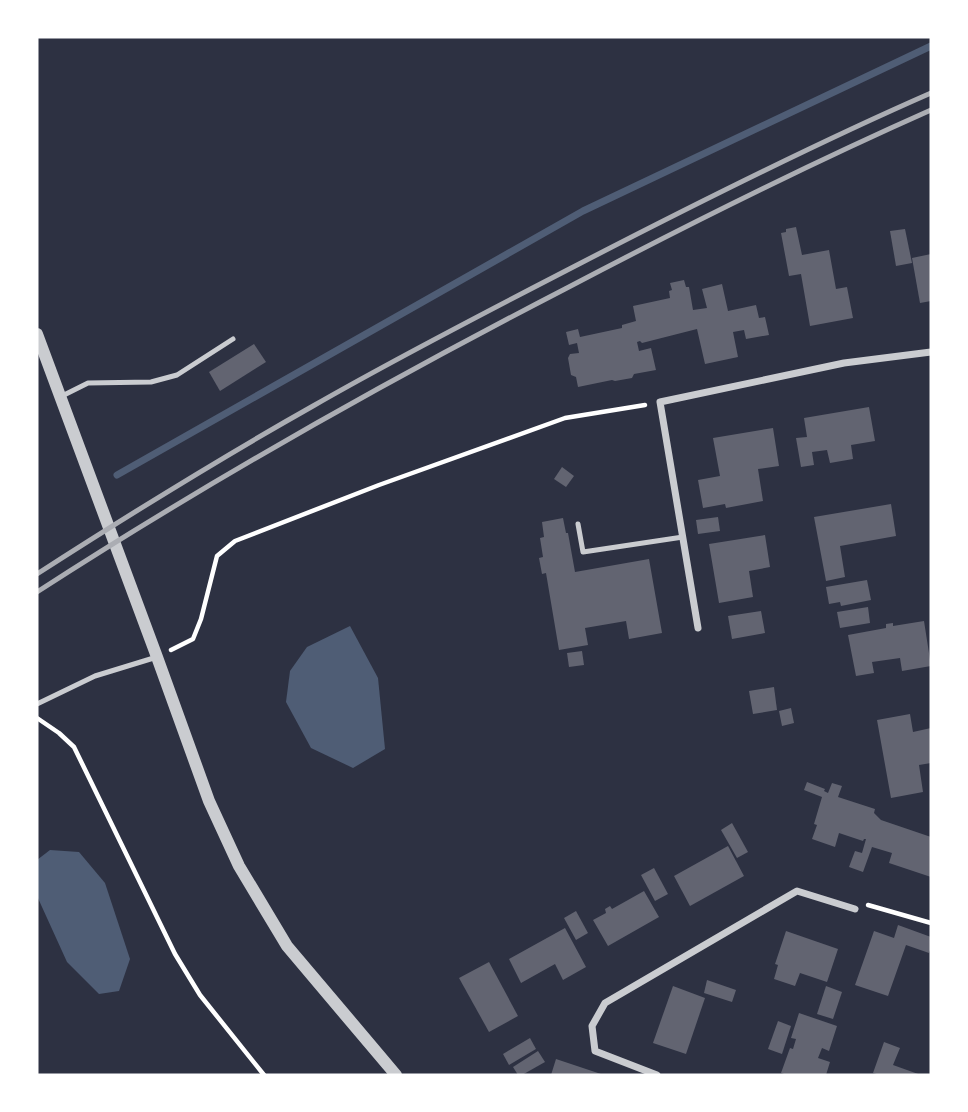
<svg xmlns="http://www.w3.org/2000/svg" width="968" height="1112" viewBox="0 0 968 1112" font-family="'Open Sans',sans-serif">
<rect width="100%" height="100%" fill="#2d3142"/>
<!-- water -->
<g fill="#4f5d75">
<path d="M350,626L378,678L385,749L353,768L311,748L286,702L290,671L307,647Z"/>
<path d="M50,850L79,852L105,883L130,959L119,991L99,994L67,962L37,896V860Z"/>
</g>
<g fill="none" stroke-linecap="round" stroke-linejoin="round">
<!-- stream -->
<path stroke="#4f5d75" stroke-width="7" d="M117,475L583,211L931,46"/>
</g>
<!-- building -->
<g fill="#626471">
<path d="M796,227L802,255L829,250L836,289L847,287L853,318L810,326L801,274L789,276L781,233L786,232V229Z"/>
<path d="M905,229L912,263L896,266L890,231Z"/>
<path d="M931,254V301L920,303L912,258Z"/>
<path d="M684,280L686,287H689L693,310L707,308L702,289L722,284L728,311L756,305L759,318L765,317L769,335L746,339L744,330L733,332L738,357L705,364L697,329L642,343L640,341L637,342L639,351L651,348L656,370L634,374L632,378L615,381L612,380L578,387L576,377L571,375L568,358L570,354L579,353L577,343L569,345L566,332L578,329L580,337L622,328V325L636,321L633,306L670,298L669,291L672,290L670,283Z"/>
<path d="M254,344L266,362L220,391L209,372Z"/>
<path d="M869,407L875,441L851,445L853,459L830,463L827,450L812,452L814,465L801,467L796,438L807,437L804,418Z"/>
<path d="M773,428L779,466L758,469L763,501L726,508L725,504L703,508L698,480L720,476L713,438Z"/>
<path d="M562,467L574,476L566,487L554,479Z"/>
<path d="M891,504L896,536L840,546L845,577L826,581L814,517Z"/>
<path d="M718,517L720,531L698,534L696,520Z"/>
<path d="M563,518L566,533H568L575,572L649,559L662,633L629,639L626,621L585,628L588,645L559,650L546,573L542,574L539,558L543,557L540,538L544,537L542,522Z"/>
<path d="M765,535L770,567L749,571L753,597L719,603L709,544Z"/>
<path d="M867,580L871,600L841,606L840,602L829,604L826,587Z"/>
<path d="M868,607L870,623L840,628L837,612Z"/>
<path d="M761,611L765,633L732,639L728,616Z"/>
<path d="M924,621L931,666L902,671L900,658L872,662L874,673L856,676L848,635L886,628V624L893,623V626Z"/>
<path d="M582,651L584,665L569,667L567,653Z"/>
<path d="M774,687L777,710L753,714L749,691Z"/>
<path d="M791,708L794,723L782,726L779,711Z"/>
<path d="M910,714L913,732L931,728V763L919,765L923,792L891,798L877,720Z"/>
<path d="M807,782L825,789L824,791L828,793L832,783L842,786L838,797L875,809L874,813L881,820L931,837V877L889,863L892,853L872,847L863,872L849,867L855,851L862,853L866,839H864L863,841L839,833L835,847L812,839L817,825L814,824L822,797L804,790Z"/>
<path d="M732,823L748,852L737,858L721,830Z"/>
<path d="M728,846L744,876L690,906L674,876Z"/>
<path d="M654,868L668,894L655,901L641,875Z"/>
<path d="M644,891L659,917L608,946L593,920L606,913L605,909L610,906L612,909Z"/>
<path d="M576,911L588,933L576,940L564,918Z"/>
<path d="M898,925L931,937V947L929,953L906,945L888,996L855,985L874,931L894,938Z"/>
<path d="M565,928L586,967L563,980L555,964L521,983L509,959Z"/>
<path d="M786,931L838,949L827,982L800,973L795,986L774,979L778,965L775,964Z"/>
<path d="M489,962L518,1016L489,1032L459,978Z"/>
<path d="M707,980L736,990L732,1002L704,993Z"/>
<path d="M673,986L705,998L686,1054L653,1043Z"/>
<path d="M826,986L842,992L833,1019L817,1014Z"/>
<path d="M799,1013L837,1026L829,1051L822,1048L818,1058L830,1062L826,1075H787L781,1073L790,1048L793,1049L796,1039L791,1038Z"/>
<path d="M778,1021L791,1026L782,1054L768,1049Z"/>
<path d="M530,1038L536,1049L509,1065L503,1054Z"/>
<path d="M884,1042L900,1048L893,1065L921,1075H880L873,1073Z"/>
<path d="M538,1051L545,1062L522,1075H518L513,1067Z"/>
<path d="M556,1059L604,1075H551Z"/>
</g>
<g fill="none" stroke-linecap="round" stroke-linejoin="round">
<!-- path -->
<g stroke="#fff" stroke-width="4.5">
<path d="M171,650L193,639L201,619L217,556L235,541L379,485L565,418L645,405"/>
<path d="M37,718L59,733L74,747L175,954L200,995L264,1075"/>
<path d="M868,905L931,923"/>
</g>
<!-- service -->
<g stroke="#caccd0" stroke-width="5">
<path d="M60,397L88,383L151,382L177,375L233,339"/>
<path d="M578,524L583,552L683,537"/>
<path d="M37,704L95,676L157,657"/>
</g>
<!-- minor -->
<g stroke="#caccd0" stroke-width="7">
<path d="M698,628L660,402L844,363L931,352"/>
<path d="M657,1075L595,1051L592,1026L605,1003L797,891L855,909"/>
</g>
<!-- tertiary -->
<path stroke="#caccd0" stroke-width="12" d="M37,334L157,657L209,801L239,866L287,946L396,1075"/>
<!-- rail -->
<g stroke="#abadb3" stroke-width="5">
<path d="M37,574C127,516 219,459 313,406C400,356 490,310 579,264C695,204 812,145 931,93"/>
<path d="M37,592C207,482 385,382 565,289C685,226 807,165 931,110"/>
</g>
</g>
<!-- border -->
<rect width="968" height="1112" fill="none" stroke="#ffffff" stroke-width="77"/>
</svg>
